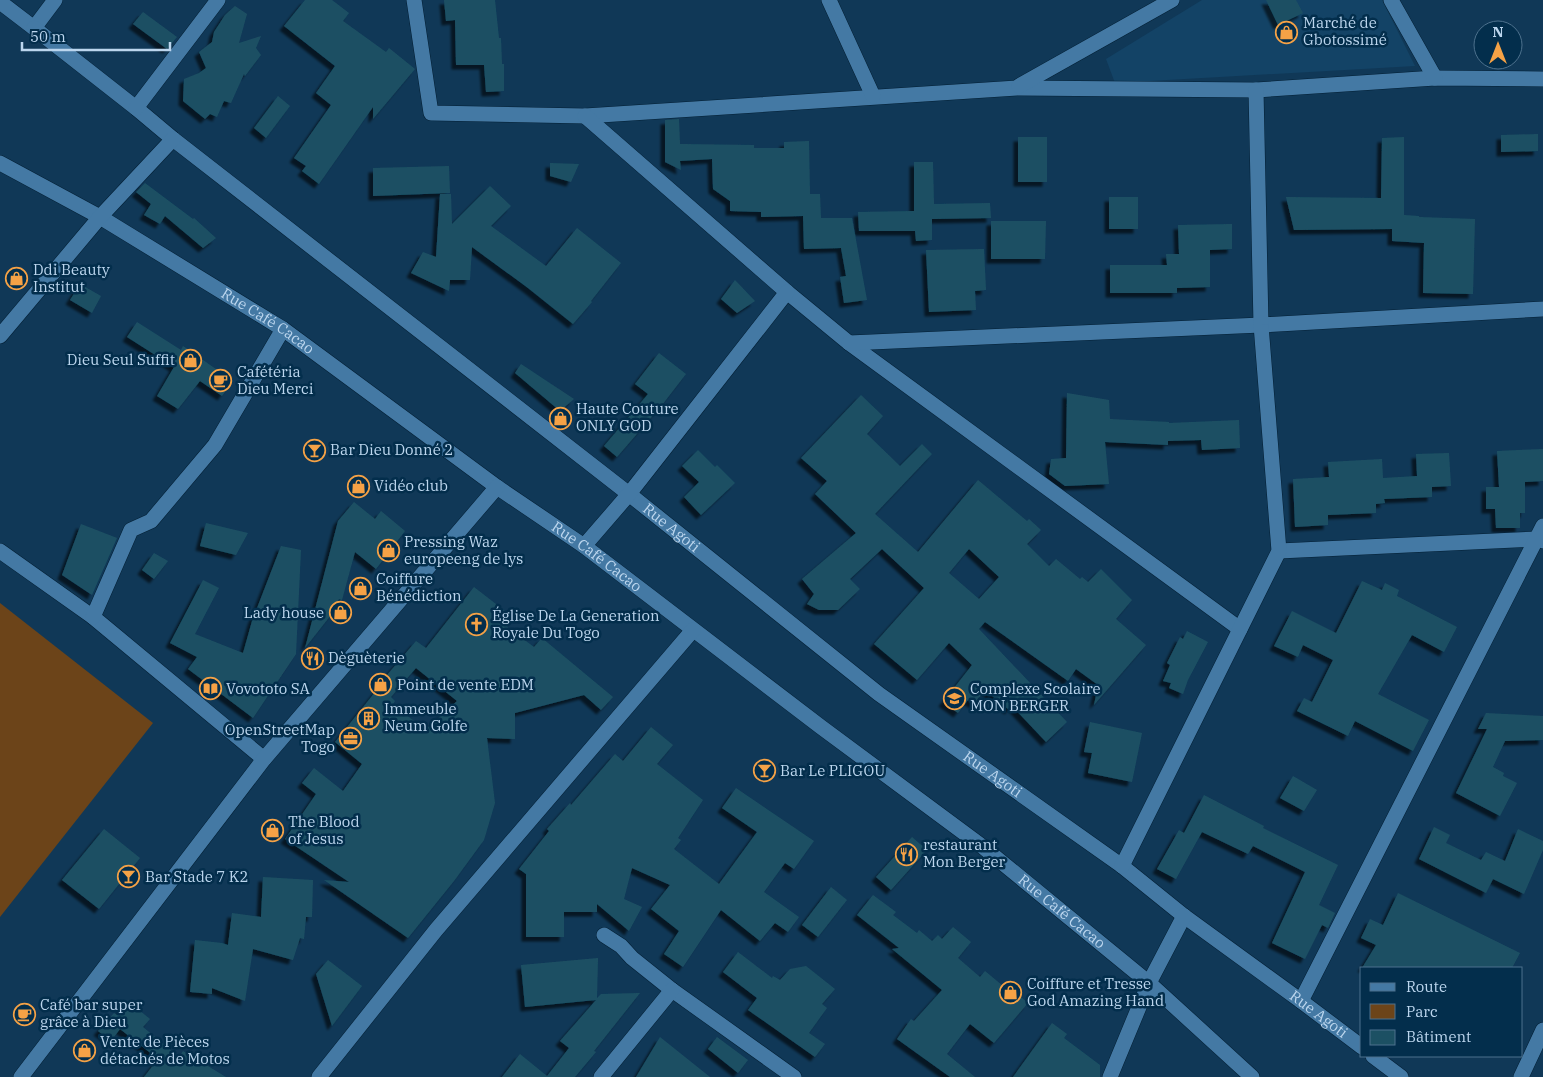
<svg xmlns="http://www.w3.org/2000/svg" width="1543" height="1077" viewBox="0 0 1543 1077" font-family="'IBM Plex Serif',serif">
<defs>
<filter id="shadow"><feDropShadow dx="-4.5" dy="4.5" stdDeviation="1" flood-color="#0009"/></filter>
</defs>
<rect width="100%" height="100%" fill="#103857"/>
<!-- built -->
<path fill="#134366" d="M1202,0H1382L1415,66L1115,83L1106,59Z"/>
<!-- green -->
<path fill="#6c4419" d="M0,603L153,723L0,917Z"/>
<!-- building -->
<g fill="#1c5063" fill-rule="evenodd" filter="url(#shadow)">
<path d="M305,0H332L349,13L343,21L386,52L389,48L415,69L373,119V107L319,184L302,171L306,166L294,158L331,105L316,93L335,66L284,26Z"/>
<path d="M444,0H495L499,38H501L502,64H504V91L486,92L484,65H456L455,20L446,21Z"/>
<path d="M1266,0H1296L1303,13L1278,25Z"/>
<path d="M235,6L247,14L239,43L261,36L256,48L261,55L245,76L244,74L231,103L224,101L217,117L210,114L205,119L183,101L184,79L199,73L206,68L199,52L212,42L214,32L225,15Z"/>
<path d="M143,12L177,37L167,49L133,24Z"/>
<path d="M278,96L290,106L266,138L254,128Z"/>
<path d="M679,119L680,144L754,145V148H784V142L809,141L810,194H820L821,218H852L867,300L844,303L840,277L846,276L841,248L804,249L803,216L761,217V212L730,211V201L713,189L712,159L680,161L681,170L665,162V120Z"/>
<path d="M1538,134V151L1501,152V135Z"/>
<rect x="1018" y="137" width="29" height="45"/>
<path d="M1404,137V215L1419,216V217L1475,219L1473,294L1423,293L1424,243L1392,241V229L1294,230L1286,197L1381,198L1382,138Z"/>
<path d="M914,162H933L934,204L990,203L991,218L932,219V240L916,241L915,231H859L858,212L914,211Z"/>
<path d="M550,163L579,164L571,182L550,176Z"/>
<path d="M449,166L450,193L373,196V168Z"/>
<path d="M145,183L193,219L194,218L216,238L203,248L165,216L160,224L144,215L151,204L136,192Z"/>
<path d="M490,186L511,206L491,226L546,266L577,228L621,263L591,301L592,302L573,324L528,288L472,247L470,280H450L449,291L411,273L423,252L436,257L440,194H451L452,224Z"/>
<rect x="1109" y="197" width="29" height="32"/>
<path d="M991,221H1046L1045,259H991Z"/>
<path d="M1232,224V249L1210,250V287L1177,288V293H1110V265H1167L1166,254H1179L1178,225Z"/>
<path d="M984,249L986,290L975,291L976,310L929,312L926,250Z"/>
<path d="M735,280L755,301L737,313L721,299Z"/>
<path d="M80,284L101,296L92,313L70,300Z"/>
<path d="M137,322L181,350L183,346L233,381L222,396L200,381L178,409L157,396L174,367L127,337Z"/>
<path d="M659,353L686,374L662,405L617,457L604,446L648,394L635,384Z"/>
<path d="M521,364L574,399L560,411L515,373Z"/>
<path d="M1067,393L1109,400L1110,419L1169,422V423L1239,420L1240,448L1202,450L1201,440L1168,441V445L1105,442L1109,484L1065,486L1049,474L1051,459L1066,458Z"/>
<path d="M861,395L883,416L867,434L900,466L922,444L932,454L875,514L918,552L978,480L1027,521L1029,519L1041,530L1027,544L1049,566L1056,559L1080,579L1082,577L1088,582L1101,569L1132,600L1116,619L1146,645L1094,705L1098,685L1076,669L1068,681L985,622L979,629L1067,722L1046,742L1012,706L1009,710L985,690L974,704L968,700L958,713L943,702L972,665L949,643L917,680L874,644L924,588L882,549L850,579L860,589L838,610H819L807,604L814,594L802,579L856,533L815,494L827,481L801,458ZM969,549L999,577L979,599L949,573Z"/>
<path d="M1543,449V481L1525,482V513H1520V528H1496L1495,509H1486V487H1499L1497,451Z"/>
<path d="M698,450L715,467L717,465L735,483L701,515L684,497L699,482L682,466Z"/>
<path d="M1449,453L1451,486L1432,487V497L1384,499L1385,503L1376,504V513L1328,515V525L1295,527L1293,479L1329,477L1328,462L1382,459L1383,478L1417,476L1416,454Z"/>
<path d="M354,502L375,519L381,511L405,531L376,569L355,552L342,600L339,599L331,615L305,648L338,521Z"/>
<path d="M206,523L248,533L236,555L200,546Z"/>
<path d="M81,524L117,538L92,595L62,575Z"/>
<path d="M281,546L301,550L296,654L253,718L188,669L197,657L170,643L203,580L219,588L195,634L243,653L252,621Z"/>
<path d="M154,553L168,561L154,579L142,570Z"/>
<path d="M1362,581L1382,590L1385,583L1399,590L1397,596L1457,627L1444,652L1412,635L1378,694L1429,720L1413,751L1355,721L1348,736L1297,711L1304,698L1312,702L1333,660L1303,645L1298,657L1274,646L1292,611L1336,633Z"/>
<path d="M474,587L514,618L507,627L534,647L542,638L613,697L601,710L584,695L515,713V739L487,738L495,803L484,840L454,881L408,938L324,880L349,882L285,839L316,794L302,783L314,768L343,791L362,764L335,742L388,676L387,675L416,641L426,648ZM416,668L457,701L425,730L393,704L395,701L391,697Z"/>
<path d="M1187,631L1208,642L1188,680L1183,694L1169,688L1171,683L1163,681L1170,665L1167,663L1180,637L1183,639Z"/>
<path d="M1486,713L1543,716V740L1505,741L1493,767L1504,773L1503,776L1517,783L1500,816L1456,793L1487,729H1478Z"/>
<path d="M1090,722L1142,733L1132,782L1088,773L1092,753L1084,752Z"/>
<path d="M651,727L673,745L657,764L703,800L678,838L681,840L674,849L719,884L757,832L722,808L736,788L814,841L794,869L785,863L764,892L799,917L788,932L775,923L760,941L721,910L683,967L664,954L679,931L651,909L670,885L632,868L624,899L642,907L629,931L597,904V912H564V937H526V874L519,869L549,831L547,829L570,803L571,805L615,754L623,761Z"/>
<path d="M1293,776L1317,790L1304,811L1280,798Z"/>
<path d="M1204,795L1264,826L1263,828L1338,865L1319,905L1335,913L1328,928L1322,925L1305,959L1272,943L1305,872L1253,846L1248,854L1202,832L1176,879L1157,869L1179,830L1184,833Z"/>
<path d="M1434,827L1450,835L1446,843L1481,860L1486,852L1505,861L1518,829L1543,841V850L1524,894L1493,879L1486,893L1419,859Z"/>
<path d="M104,829L140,858L99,909L62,880Z"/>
<path d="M912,837L927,850L891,890L876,877Z"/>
<path d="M263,877L313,880L312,917H306L304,939L300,938L293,960L253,949L245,1001L212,988V994L190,992L195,940L222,943L228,945L232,913L261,917Z"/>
<path d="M831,887L847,900L818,937L802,925Z"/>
<path d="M1398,893L1520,953L1512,968H1362L1376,945L1361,938L1370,919L1383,925Z"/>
<path d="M873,895L896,912L893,915L917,933L919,930L932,941L938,935L942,939L953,927L971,942L958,958L980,977L985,971L1003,986L1005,984L1028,1003L994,1043L970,1024L947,1054L975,1077H950L897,1039L911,1019L914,1021L942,990L892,949L899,948L857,915Z"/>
<path d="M738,952L772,978L773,976L780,980L790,969L806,966L835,989L822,1004L827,1008L809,1033L825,1044L815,1057L748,1010L757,998L723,972Z"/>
<path d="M598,958L597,998L601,994L640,993L594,1051L596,1052L575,1077H502L520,1054L547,1076L569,1048L560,1041L596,1000L525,1007L521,965Z"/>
<path d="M328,960L362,986L332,1026L316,974Z"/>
<path d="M128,1001L150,1019L143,1027L179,1057L183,1051L226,1077H144L158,1059L120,1029L111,1041L98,1031L114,1013L117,1015Z"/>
<path d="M1052,1023L1067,1034L1064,1038L1100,1065V1077H1013Z"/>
<path d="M660,1037L710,1077H636Z"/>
<path d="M717,1037L748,1060L738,1073L708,1049Z"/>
</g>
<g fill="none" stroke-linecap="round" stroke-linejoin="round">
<defs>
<g id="minor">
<path d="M414,0L431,113L585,116L1017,88L1256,90L1435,78L1543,79"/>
<path d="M829,0L873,96"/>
<path d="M1391,0L1435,78"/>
<path d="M0,2L34,28L55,0"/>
<path id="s1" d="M34,28L136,108L173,139L629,494L879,694L1122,866L1184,916L1301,1001L1362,1047"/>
<path d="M1019,86L1172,0"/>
<path d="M136,108L218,0"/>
<path d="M585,116L787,292L849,343L1240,629"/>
<path id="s2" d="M0,163L100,217L283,329L497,487L584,546L821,727L983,847L1149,983L1252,1077"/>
<path d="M0,336L100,217L173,139"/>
<path d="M849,343L1261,325L1543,309"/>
<path d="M584,546L629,494L787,292"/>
<path d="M0,551L93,617L264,759"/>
<path d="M1279,551L1537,539L1543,541"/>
<path d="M93,617L131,530L151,521L215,445L283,329"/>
<path d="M1122,866L1279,551L1261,325L1256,90"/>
<path d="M604,935L621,946L632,958L672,990L794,1077"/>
<path d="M1301,1001L1543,526"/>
<path d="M1373,1056L1401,1077"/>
<path d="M21,1077L264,759L497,487"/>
<path d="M319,1077L436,930L693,630"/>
<path d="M601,1077L672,990"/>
<path d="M1110,1077L1149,983L1184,916"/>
<path d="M1521,1077L1543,1030"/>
</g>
</defs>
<!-- minor casing -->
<use href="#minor" stroke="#031f34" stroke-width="16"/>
<!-- minor -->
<use href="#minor" stroke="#4479a4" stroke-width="15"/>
</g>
<!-- icons -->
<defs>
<symbol id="shop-ring" viewBox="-11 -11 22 22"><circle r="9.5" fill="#032e4c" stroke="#f5a246" stroke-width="1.5"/><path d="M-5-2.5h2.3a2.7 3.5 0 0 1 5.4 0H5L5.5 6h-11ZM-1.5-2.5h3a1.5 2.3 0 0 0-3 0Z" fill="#f5a246"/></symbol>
<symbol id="cafe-ring" viewBox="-11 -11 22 22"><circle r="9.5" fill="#032e4c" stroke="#f5a246" stroke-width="1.5"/><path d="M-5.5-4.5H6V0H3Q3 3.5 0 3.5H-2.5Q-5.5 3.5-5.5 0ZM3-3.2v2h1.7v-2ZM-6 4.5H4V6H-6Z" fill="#f5a246"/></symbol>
<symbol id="bar-ring" viewBox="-11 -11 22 22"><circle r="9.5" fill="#032e4c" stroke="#f5a246" stroke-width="1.5"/><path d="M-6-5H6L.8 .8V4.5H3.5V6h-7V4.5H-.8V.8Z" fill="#f5a246"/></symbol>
<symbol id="church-ring" viewBox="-11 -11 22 22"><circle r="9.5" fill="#032e4c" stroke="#f5a246" stroke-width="1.5"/><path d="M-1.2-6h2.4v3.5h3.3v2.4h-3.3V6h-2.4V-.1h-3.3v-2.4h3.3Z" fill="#f5a246"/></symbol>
<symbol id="restaurant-ring" viewBox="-11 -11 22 22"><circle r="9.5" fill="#032e4c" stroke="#f5a246" stroke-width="1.5"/><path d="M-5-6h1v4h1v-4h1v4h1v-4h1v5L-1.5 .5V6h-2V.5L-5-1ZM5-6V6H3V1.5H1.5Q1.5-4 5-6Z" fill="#f5a246"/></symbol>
<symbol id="library-ring" viewBox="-11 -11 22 22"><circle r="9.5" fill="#032e4c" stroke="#f5a246" stroke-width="1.5"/><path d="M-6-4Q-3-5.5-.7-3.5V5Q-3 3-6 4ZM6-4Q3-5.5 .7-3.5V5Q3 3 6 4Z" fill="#f5a246"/></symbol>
<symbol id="school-ring" viewBox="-11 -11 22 22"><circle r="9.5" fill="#032e4c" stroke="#f5a246" stroke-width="1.5"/><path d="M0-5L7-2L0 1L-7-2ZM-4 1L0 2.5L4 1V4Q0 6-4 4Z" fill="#f5a246"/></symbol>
<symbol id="building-ring" viewBox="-11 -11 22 22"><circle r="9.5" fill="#032e4c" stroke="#f5a246" stroke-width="1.5"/><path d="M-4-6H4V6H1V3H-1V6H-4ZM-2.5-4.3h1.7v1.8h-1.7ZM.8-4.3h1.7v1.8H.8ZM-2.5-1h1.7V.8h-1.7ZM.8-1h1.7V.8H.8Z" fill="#f5a246"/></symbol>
<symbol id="office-ring" viewBox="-11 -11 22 22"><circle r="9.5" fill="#032e4c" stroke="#f5a246" stroke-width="1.5"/><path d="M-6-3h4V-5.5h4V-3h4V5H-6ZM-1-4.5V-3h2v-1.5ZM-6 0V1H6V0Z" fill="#f5a246"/></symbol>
</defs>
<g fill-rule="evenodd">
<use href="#shop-ring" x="1274" y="20" width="25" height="25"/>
<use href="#shop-ring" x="4" y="266" width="25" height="25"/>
<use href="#shop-ring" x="178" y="348" width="25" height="25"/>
<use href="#cafe-ring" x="208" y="368" width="25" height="25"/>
<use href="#shop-ring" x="548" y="406" width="25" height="25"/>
<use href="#bar-ring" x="302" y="438" width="25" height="25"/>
<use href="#shop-ring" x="346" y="474" width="25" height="25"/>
<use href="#shop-ring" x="376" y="538" width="25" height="25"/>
<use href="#shop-ring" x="348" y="576" width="25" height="25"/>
<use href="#shop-ring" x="328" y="600" width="25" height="25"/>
<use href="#church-ring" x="464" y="612" width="25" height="25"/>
<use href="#restaurant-ring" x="300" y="646" width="25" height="25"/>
<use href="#shop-ring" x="368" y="672" width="25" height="25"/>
<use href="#library-ring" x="198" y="676" width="25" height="25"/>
<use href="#school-ring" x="942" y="686" width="25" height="25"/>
<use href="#building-ring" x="356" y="706" width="25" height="25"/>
<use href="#office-ring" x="338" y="726" width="25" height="25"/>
<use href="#bar-ring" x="752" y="758" width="25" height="25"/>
<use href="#shop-ring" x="260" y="818" width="25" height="25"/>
<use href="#restaurant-ring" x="894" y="842" width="25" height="25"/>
<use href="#bar-ring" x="116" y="864" width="25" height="25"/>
<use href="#shop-ring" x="998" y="980" width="25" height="25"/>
<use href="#cafe-ring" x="12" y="1002" width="25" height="25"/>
<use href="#shop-ring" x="72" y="1038" width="25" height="25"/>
</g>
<g text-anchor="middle" stroke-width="5" stroke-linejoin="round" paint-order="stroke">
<!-- poi labels -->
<g font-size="15" fill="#bcd6ee" stroke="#032e4c" text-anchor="start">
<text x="1303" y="28">Marché de<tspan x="1303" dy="17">Gbotossimé</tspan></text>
<text x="33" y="275">Ddi Beauty<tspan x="33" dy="17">Institut</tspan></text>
<text x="175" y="365" text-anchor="end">Dieu Seul Suffit</text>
<text x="237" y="377">Cafétéria<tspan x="237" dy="17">Dieu Merci</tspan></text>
<text x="576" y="414">Haute Couture<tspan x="576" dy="17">ONLY GOD</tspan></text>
<text x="330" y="455">Bar Dieu Donné 2</text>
<text x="374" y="491">Vidéo club</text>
<text x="404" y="547">Pressing Waz<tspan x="404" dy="17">europeeng de lys</tspan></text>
<text x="376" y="584">Coiffure<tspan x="376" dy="17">Bénédiction</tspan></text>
<text x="324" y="618" text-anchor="end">Lady house</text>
<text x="492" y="621">Église De La Generation<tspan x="492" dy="17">Royale Du Togo</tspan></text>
<text x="328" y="663">Dèguèterie</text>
<text x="397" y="690">Point de vente EDM</text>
<text x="226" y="694">Vovototo SA</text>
<text x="970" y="694">Complexe Scolaire<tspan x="970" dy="17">MON BERGER</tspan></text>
<text x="384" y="714">Immeuble<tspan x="384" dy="17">Neum Golfe</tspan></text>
<text x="335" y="735" text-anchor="end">OpenStreetMap<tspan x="335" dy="17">Togo</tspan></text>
<text x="780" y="776">Bar Le PLIGOU</text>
<text x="288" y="827">The Blood<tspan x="288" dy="17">of Jesus</tspan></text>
<text x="923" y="850">restaurant<tspan x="923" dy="17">Mon Berger</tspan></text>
<text x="145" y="882">Bar Stade 7 K2</text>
<text x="1027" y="989">Coiffure et Tresse<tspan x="1027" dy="17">God Amazing Hand</tspan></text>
<text x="40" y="1010">Café bar super<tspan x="40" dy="17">grâce à Dieu</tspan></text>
<text x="100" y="1047">Vente de Pièces<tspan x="100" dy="17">détachés de Motos</tspan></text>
</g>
<!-- street labels -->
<g font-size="15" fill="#bcd6ee" stroke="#032e4c">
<text dy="5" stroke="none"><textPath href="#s2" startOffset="311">Rue Café Cacao</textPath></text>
<text dy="5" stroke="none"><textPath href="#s1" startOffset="810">Rue Agoti</textPath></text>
<text dy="5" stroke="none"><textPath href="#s2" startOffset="716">Rue Café Cacao</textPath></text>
<text dy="5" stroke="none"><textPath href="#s1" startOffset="1215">Rue Agoti</textPath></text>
<text dy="5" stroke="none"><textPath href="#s2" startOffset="1301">Rue Café Cacao</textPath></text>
<text dy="5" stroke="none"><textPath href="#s1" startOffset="1620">Rue Agoti</textPath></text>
</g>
</g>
<!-- legend -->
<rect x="1360" y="967" width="162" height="90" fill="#032e4c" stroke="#4d718d"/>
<rect x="1370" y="983" width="25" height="8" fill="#4479a4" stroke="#4d718d"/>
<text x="1406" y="992" font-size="15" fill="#bcd6ee">Route</text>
<rect x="1370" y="1004" width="25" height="15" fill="#6c4419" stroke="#4d718d"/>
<text x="1406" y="1017" font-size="15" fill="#bcd6ee">Parc</text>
<rect x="1370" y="1030" width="25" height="15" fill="#1c5063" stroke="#4d718d"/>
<text x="1406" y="1042" font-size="15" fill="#bcd6ee">Bâtiment</text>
<!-- north arrow -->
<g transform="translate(1498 45)"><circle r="24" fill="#032e4c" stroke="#4d718d"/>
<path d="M0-4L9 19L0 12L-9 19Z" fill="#f5a246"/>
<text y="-8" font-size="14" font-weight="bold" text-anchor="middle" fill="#bcd6ee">N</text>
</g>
<!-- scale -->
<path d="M22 42v8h148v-8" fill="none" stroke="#bcd6ee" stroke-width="2.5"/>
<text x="30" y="42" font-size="15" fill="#bcd6ee" stroke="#032e4c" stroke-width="4" paint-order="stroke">50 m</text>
</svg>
